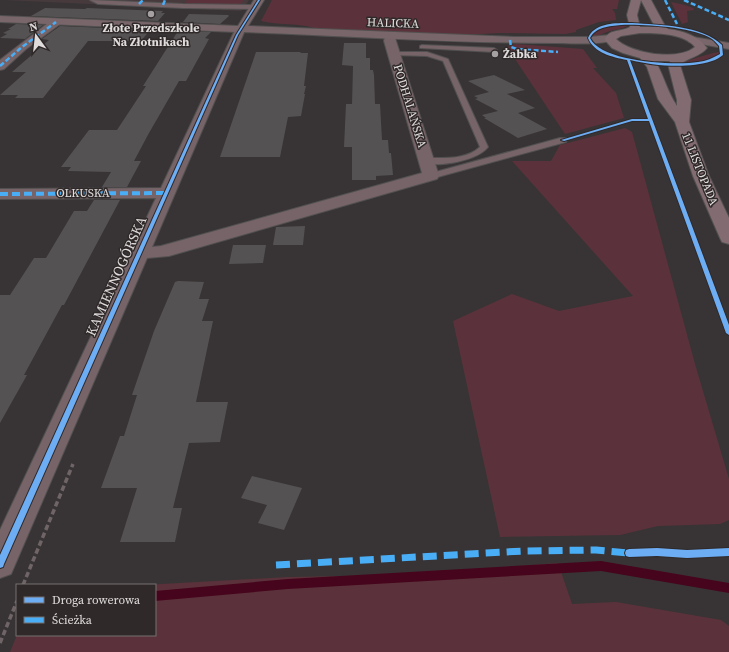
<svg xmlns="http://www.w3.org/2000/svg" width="729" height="652" viewBox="0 0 729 652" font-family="'Source Serif 4',serif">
<rect width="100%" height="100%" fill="#383435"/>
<!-- built -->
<path fill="#473a3d" d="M4,0H249L241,11Z"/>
<!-- green -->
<g fill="#5b323b">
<path d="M187,0H244L240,5L185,4Z"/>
<path d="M272,0H619L617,9H612L615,13L616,20L599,22L576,30V32L565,34L501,33L459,35L322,31C304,22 281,26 261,21Z"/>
<path d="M671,2L685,5L693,8L694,10L687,11L688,22L682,24Z"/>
<path d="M630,25C623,29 615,29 607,32C601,34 598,37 591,38C597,25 618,25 630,25Z"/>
<path d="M516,44L583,49L597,68H593L616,93L624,118L565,134L507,47Z"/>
<path d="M720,52C713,64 694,64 682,64C684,61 714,52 720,52Z"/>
<path d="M625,128L632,132L695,364L729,479V520L720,524L658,526L620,535L500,537L453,321L512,294L559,311L633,296L512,161H551L560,145Z"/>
<path d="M558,563L572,604L616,602L721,620L729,626V652H10L17,635H155V585H144L288,577L406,575Z"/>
</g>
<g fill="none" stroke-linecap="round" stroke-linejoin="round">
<!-- stream -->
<path fill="#46051c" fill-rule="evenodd" d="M601,561L729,583V593L601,571L288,589L155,601V591L288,579Z"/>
</g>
<!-- building -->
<g fill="#555253">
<path d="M45,8L85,9L87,8L163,11L161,13H165L158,21L31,16Z"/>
<path d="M189,14L228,15L229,16L220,24L183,22Z"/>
<path d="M16,24L43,25L25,39L0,38L7,34L3,33L11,29H8Z"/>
<path d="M60,26L150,30L141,41H88L43,98H15L18,95H0L26,72H12L49,40L42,39Z"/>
<path d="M178,31L211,32L205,38L209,39L186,81H179L149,133L134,161H141L127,187H102L111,172L68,171L71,167H61L89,130H117L146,86H143Z"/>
<path d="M344,43H366V58H370V70H373L374,75L375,104H380L382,140H388L389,153H391L393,175L376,176V180H352V147H344L346,104H352L353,66L342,65Z"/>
<path d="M256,52H301L300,53H308L304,86H306L304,94H305L301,116L288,117L280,157H220Z"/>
<path d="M494,75L525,90L507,94L535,108L518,113L547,129L518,138L484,118H486L482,115L498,111L475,99L478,98L474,96L489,92L468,81Z"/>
<path d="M94,200H120L64,305H62L24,375H27L0,423V295H10L34,258H46L74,211H87Z"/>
<path d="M305,226L303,245H273L276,227Z"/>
<path d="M233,245H266L263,263L229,264Z"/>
<path d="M178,281L204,282L199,299H209L202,321H213L196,402H228L220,442L189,443L173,508H182L175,542H120L137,488H101L120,436H124L137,395H132L154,331L175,282Z"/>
<path d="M252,476L302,488L284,530L258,523L267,505L241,498Z"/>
</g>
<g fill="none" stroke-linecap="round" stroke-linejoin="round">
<defs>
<g id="lane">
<path d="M90,0L183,4L254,5L257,7L254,9L183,8L98,4Z"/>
<path d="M422,45L494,48L497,50L494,52L420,48V46Z"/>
<path d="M394,52H427L448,59L488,147C477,161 440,167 423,163L422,161L426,158C443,158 466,160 480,147L443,61L427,56L392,55V53Z"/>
<path d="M560,138H566L567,140L566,142L434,178L431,179L427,176L428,174Z"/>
</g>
<g id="street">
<path d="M56,19L61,22L60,24L26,49L4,69L0,70V60L52,20Z"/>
<path d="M240,27L245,30L152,247L161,246L422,173L384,41L385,36L390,33L395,36L396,41L439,176L437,179L169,256L147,258L11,574L0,578V530L156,198L0,199V189L161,188L235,30Z"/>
</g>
<g id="secondary">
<path d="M254,0H264L248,26L515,37H589L610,35L615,38C609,46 567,43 556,43C452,43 348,36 244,32L240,33L236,32L0,22V16L238,26Z"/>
<path d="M693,37L729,43V49L689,42L688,40Z"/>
</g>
<path id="primary" d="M631,0H641L637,15L640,27H655L641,0H651L665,26L668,29C683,31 697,35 707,48C700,57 688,57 680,65L691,100L689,122L709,176L729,218V244L722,242L720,238L693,176L675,122L658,99L647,67L640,58L623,53L612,48L605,40C607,29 622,32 630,27L627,15ZM640,33C656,33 684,33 695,47C678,61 631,54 616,39L621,36ZM655,61H670L668,64L677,100V106C667,92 663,73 655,61Z"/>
</defs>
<!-- lane casing -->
<use href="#lane" stroke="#525050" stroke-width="2"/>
<!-- street casing -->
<use href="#street" stroke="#525050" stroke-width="2"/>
<!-- secondary casing -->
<use href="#secondary" stroke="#525050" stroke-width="2"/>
<!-- primary casing -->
<use href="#primary" stroke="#525050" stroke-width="2"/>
<!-- path -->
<g stroke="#6f6466" stroke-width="3.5" stroke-dasharray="5.5 3" stroke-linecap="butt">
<path d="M23,585L73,464"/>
<path d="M0,643L17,601"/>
</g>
<!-- lane -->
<use href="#lane" fill="#766468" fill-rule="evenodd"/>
<!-- street -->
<use href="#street" fill="#766468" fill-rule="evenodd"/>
<!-- secondary -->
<use href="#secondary" fill="#79666a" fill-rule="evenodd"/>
<!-- primary -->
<use href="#primary" fill="#826c71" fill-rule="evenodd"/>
<!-- quiet-far2 -->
<g stroke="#49aef6" stroke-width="2.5" stroke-dasharray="5 2.5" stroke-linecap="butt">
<path d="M665,0L677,24"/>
<path d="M684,0L729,20"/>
<path d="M139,4L143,0"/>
<path d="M163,5L165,0"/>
<path d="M510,40L511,47L517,49L558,52"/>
<path d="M0,66L22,47L56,22"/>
</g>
<!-- quiet-far1 -->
<path stroke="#49aef6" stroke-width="4" stroke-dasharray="8 4" stroke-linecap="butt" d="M0,194L166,193"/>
<!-- quiet -->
<path stroke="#49aef6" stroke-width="7" stroke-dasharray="14 7" stroke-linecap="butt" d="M276,565L523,551L596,550L629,553"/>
<defs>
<g id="cycleway">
<path d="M258,0H260L238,35L4,564L3,567L0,568V555L236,35Z"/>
<path d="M632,23C660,25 702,25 722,45L723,55C720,57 716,60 712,61C688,69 654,66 630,60L729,325V335L726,333L649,121H632L564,141L561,140L632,119H648L627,60C612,57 594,53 588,38C595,22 617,23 632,23ZM621,25C643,24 694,27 712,39C715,41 717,44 719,46L720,54C713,58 706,61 698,62C675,66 601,62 590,38C596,27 609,26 621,25Z"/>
<path d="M657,548L687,550L729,548V556L687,558L657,556L629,557L626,556L625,553L626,550L629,549Z"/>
</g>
</defs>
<!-- cycleway casing -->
<use href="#cycleway" stroke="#2f292a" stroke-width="2"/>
<!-- cycleway -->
<use href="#cycleway" fill="#6dadf4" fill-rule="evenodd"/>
</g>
<!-- markers -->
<g fill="#a5a1a2" stroke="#2f292a" stroke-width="1.5">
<circle cx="151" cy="14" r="4"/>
<circle cx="495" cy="54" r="4"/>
</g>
<g text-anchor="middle" stroke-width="3" stroke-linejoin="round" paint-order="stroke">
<!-- far-street labels -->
<g font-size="12" fill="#e0dcdc" stroke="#2f292a">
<text transform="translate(393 23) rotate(2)" y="4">HALICKA</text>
<text transform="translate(410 106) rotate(73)" y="4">PODHALAŃSKA</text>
<text transform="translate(700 169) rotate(68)" y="4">11 LISTOPADA</text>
<text x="83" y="197">OLKUSKA</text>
</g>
<!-- far-poi labels -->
<g font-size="12" font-weight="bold" fill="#e0dcdc" stroke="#2f292a">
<text x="151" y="32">Złote Przedszkole<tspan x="151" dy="14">Na Złotnikach</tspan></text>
<text x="503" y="58" text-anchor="start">Żabka</text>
</g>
<!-- street labels -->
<g font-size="14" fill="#e0dcdc" stroke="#2f292a">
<text transform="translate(116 276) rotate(-66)" y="5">KAMIENNOGÓRSKA</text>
</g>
</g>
<!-- legend -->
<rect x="16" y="584" width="140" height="52" fill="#2f292a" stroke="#767171"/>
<rect x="24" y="597" width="20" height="6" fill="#6dadf4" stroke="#767171"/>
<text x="52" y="604" font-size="12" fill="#e0dcdc">Droga rowerowa</text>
<rect x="24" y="617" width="20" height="6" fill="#49aef6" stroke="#767171"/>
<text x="52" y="624" font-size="12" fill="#e0dcdc">Ścieżka</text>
<!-- north arrow -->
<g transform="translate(36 36) rotate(345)" stroke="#2f292a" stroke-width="3" paint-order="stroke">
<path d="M0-3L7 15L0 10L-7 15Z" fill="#e0dcdc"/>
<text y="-6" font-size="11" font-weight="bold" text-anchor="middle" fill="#e0dcdc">N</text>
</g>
</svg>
